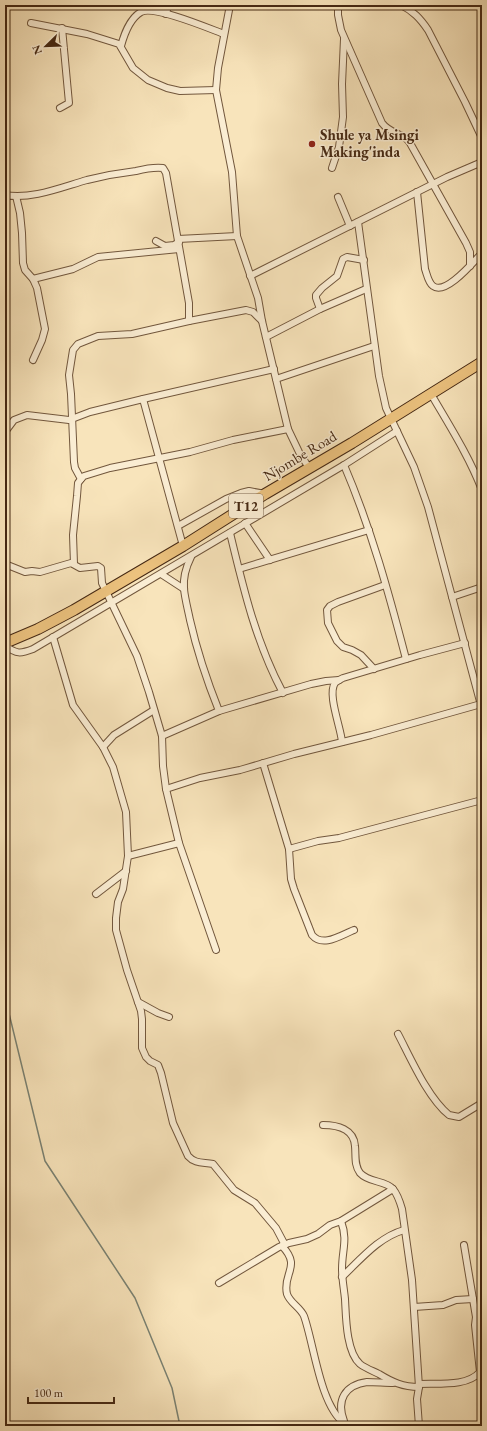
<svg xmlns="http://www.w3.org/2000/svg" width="487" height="1431" viewBox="0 0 487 1431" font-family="'EB Garamond',serif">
<rect width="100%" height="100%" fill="#f8e4bb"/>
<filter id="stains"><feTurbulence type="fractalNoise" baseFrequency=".005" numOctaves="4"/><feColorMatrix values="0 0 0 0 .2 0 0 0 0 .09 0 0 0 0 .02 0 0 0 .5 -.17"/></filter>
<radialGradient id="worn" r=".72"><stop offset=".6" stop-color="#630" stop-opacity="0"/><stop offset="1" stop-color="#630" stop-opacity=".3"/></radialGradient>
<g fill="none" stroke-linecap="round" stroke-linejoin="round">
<!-- stream -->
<path stroke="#7a8273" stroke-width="1.5" d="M5,997L45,1161L135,1298L172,1388L180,1426"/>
<defs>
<g id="minor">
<path d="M230,5L218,68L216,90L232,172L237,236L258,298L262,321L288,429L299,452L309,468"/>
<path d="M338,5V15L341,30L382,123C391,135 403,132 410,143L466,243L470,252V266"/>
<path d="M401,5C413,11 420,18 428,30L465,102L482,138"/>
<path d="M166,14L168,5"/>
<path d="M31,23L87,34L119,44L133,68L148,80L167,88L180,91L216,90"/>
<path d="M121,46C124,35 129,19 141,12C154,5 208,28 224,34"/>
<path d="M60,108L69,103L62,28"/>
<path d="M332,168L339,147L343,117L342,84L344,39"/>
<path d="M417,192L425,269C427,274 428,282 433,286C446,296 474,261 482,253"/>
<path d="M5,195C31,200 62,187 87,180C103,176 119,173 136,171C144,169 154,167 163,168L166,173L189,303V321"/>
<path d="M16,196L20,213L22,233L23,263L25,270L33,279L37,288L45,329L42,340L33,360"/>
<path d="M338,197L350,226"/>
<path d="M358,222L379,376L386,408L414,467L428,507L482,709"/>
<path d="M178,239L237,236"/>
<path d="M156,241L165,246L174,245L179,242"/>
<path d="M250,276L447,177L482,162"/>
<path d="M33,279L73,269L98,257L179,249"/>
<path d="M320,309L316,298V295L322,288L337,276L343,259L347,257L364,260"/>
<path d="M266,337L320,309L366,289"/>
<path d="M276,379L374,346"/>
<path d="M431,394C449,425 469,456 482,490"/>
<path d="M143,399L183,546"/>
<path d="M5,432L14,420L27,415L69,420L90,412L143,399L274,369"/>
<path d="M344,465C371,528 389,594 406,659"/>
<path d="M81,479L75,468L74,462L71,394L69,375L73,350L78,344L98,336L132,334L189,321L246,310L253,312L262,321"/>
<path d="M245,523L270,560"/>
<path d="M178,526L226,499L241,493L249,491L265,494"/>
<path d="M230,533C243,587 256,643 283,693"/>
<path d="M191,557C186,567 183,578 184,589C185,599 188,610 190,620C197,651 207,681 219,711"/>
<path d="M5,564L25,572L32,571L40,572L71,563L80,568L98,566L101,568L102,583L137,656L149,692L162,736L163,766L166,789L179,843L216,950"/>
<path d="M74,564L73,535L77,496L78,483L81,479L84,476L110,468L190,452L233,440L288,429"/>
<path d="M239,569L369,530"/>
<path d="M161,574L184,589"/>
<path d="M452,597L482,587"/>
<path d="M53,637L73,705L103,747L113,767L126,812L128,856L123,889L118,902L116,918V930L127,970L141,1011L142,1019V1048L146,1057L150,1061L158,1065L161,1073L173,1123L188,1156C195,1164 203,1162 213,1164L234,1190L255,1203L276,1228L285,1245"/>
<path d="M5,646C17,654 20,654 33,649L344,465L397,431"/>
<path d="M374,669L361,655L352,650L343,647L337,641L328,623L327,610L330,606L338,602L385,585"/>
<path d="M162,736L219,711L311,684L326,681L339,680"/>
<path d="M342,742C341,728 327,694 335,683C337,681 341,679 343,678L420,655L465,643"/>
<path d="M103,747L114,735L154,710"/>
<path d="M263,763L289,849L318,841L339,838L482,800"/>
<path d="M166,789L200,778L240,770L294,754L371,735L481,704"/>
<path d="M289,849L291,879L294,889L312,935C323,948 341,935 354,930"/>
<path d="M128,856L179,843"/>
<path d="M96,894L126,871"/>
<path d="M138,1002L158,1013L169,1017"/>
<path d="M398,1034C411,1059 428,1098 449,1115L459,1117L482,1103"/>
<path d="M323,1125C337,1125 354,1129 355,1146C356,1156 354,1165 360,1173C369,1183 385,1180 393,1189C398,1195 400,1202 402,1209L412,1280L419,1387L417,1399L419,1426"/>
<path d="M341,1221C348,1240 342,1250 342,1269C342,1279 344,1289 345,1299C346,1316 346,1352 360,1364C365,1368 373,1371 379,1374C392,1382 403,1387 419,1387"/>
<path d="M464,1245L476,1317"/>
<path d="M282,1246C302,1267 282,1273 287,1294C290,1303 300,1307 304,1316C314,1344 320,1405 344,1423"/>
<path d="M342,1277C361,1259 379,1237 404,1230"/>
<path d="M219,1283L279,1247L289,1243L307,1239L318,1234L330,1225L341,1221L393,1189"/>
<path d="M414,1307L443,1305L456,1300L473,1299"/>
<path d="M419,1384C438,1383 467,1387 480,1372L475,1325L476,1317L482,1309"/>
<path d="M344,1421C336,1400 345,1385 367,1382C376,1382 385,1383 393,1383"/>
</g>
<path id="trunk" d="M5,643L38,629L74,610L183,546L265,494L352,443L482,362"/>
</defs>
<!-- minor casing -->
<use href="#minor" stroke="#72573d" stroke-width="8"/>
<!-- trunk casing -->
<use href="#trunk" stroke="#452813" stroke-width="12"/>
<!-- minor -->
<use href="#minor" stroke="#faedd3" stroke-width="6"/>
<!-- trunk -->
<use href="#trunk" stroke="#ecc27e" stroke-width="10"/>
</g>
<!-- markers -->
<circle fill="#8f2418" stroke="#faedd3" stroke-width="1.5" cx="312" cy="144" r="4"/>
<g text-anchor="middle" stroke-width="3" stroke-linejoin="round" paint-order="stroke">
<!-- shield labels -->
<rect fill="#faedd3" stroke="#7b634d" stroke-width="1" x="229" y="494" width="34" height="24" rx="3"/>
<g font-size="14" font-weight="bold" fill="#452813">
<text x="246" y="511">T12</text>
</g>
<!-- poi labels -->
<g font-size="15" font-weight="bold" fill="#452813" stroke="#faedd3" text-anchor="start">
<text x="320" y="140">Shule ya Msingi<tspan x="320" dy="17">Making'inda</tspan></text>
</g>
<!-- street labels -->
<g font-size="15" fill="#452813" stroke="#faedd3">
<text transform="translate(300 456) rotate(-31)" y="5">Njombe Road</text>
</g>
</g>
<!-- margin -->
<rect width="487" height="1431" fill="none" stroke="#f8e4bb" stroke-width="20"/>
<rect x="6" y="6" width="475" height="1419" fill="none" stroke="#452813" stroke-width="2"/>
<rect x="10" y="10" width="467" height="1411" fill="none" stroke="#452813"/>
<!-- north arrow -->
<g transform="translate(46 46) rotate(247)" stroke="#faedd3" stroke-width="3" paint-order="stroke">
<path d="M0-3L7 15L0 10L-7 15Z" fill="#452813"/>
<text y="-6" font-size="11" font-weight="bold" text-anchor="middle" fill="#452813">N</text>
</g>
<!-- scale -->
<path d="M28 1397v6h86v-6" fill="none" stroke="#452813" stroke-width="2"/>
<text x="34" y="1397" font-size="12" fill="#452813" stroke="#faedd3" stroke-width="3" paint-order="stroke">100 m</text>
<rect width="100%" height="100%" filter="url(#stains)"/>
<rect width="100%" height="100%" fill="url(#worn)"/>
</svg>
